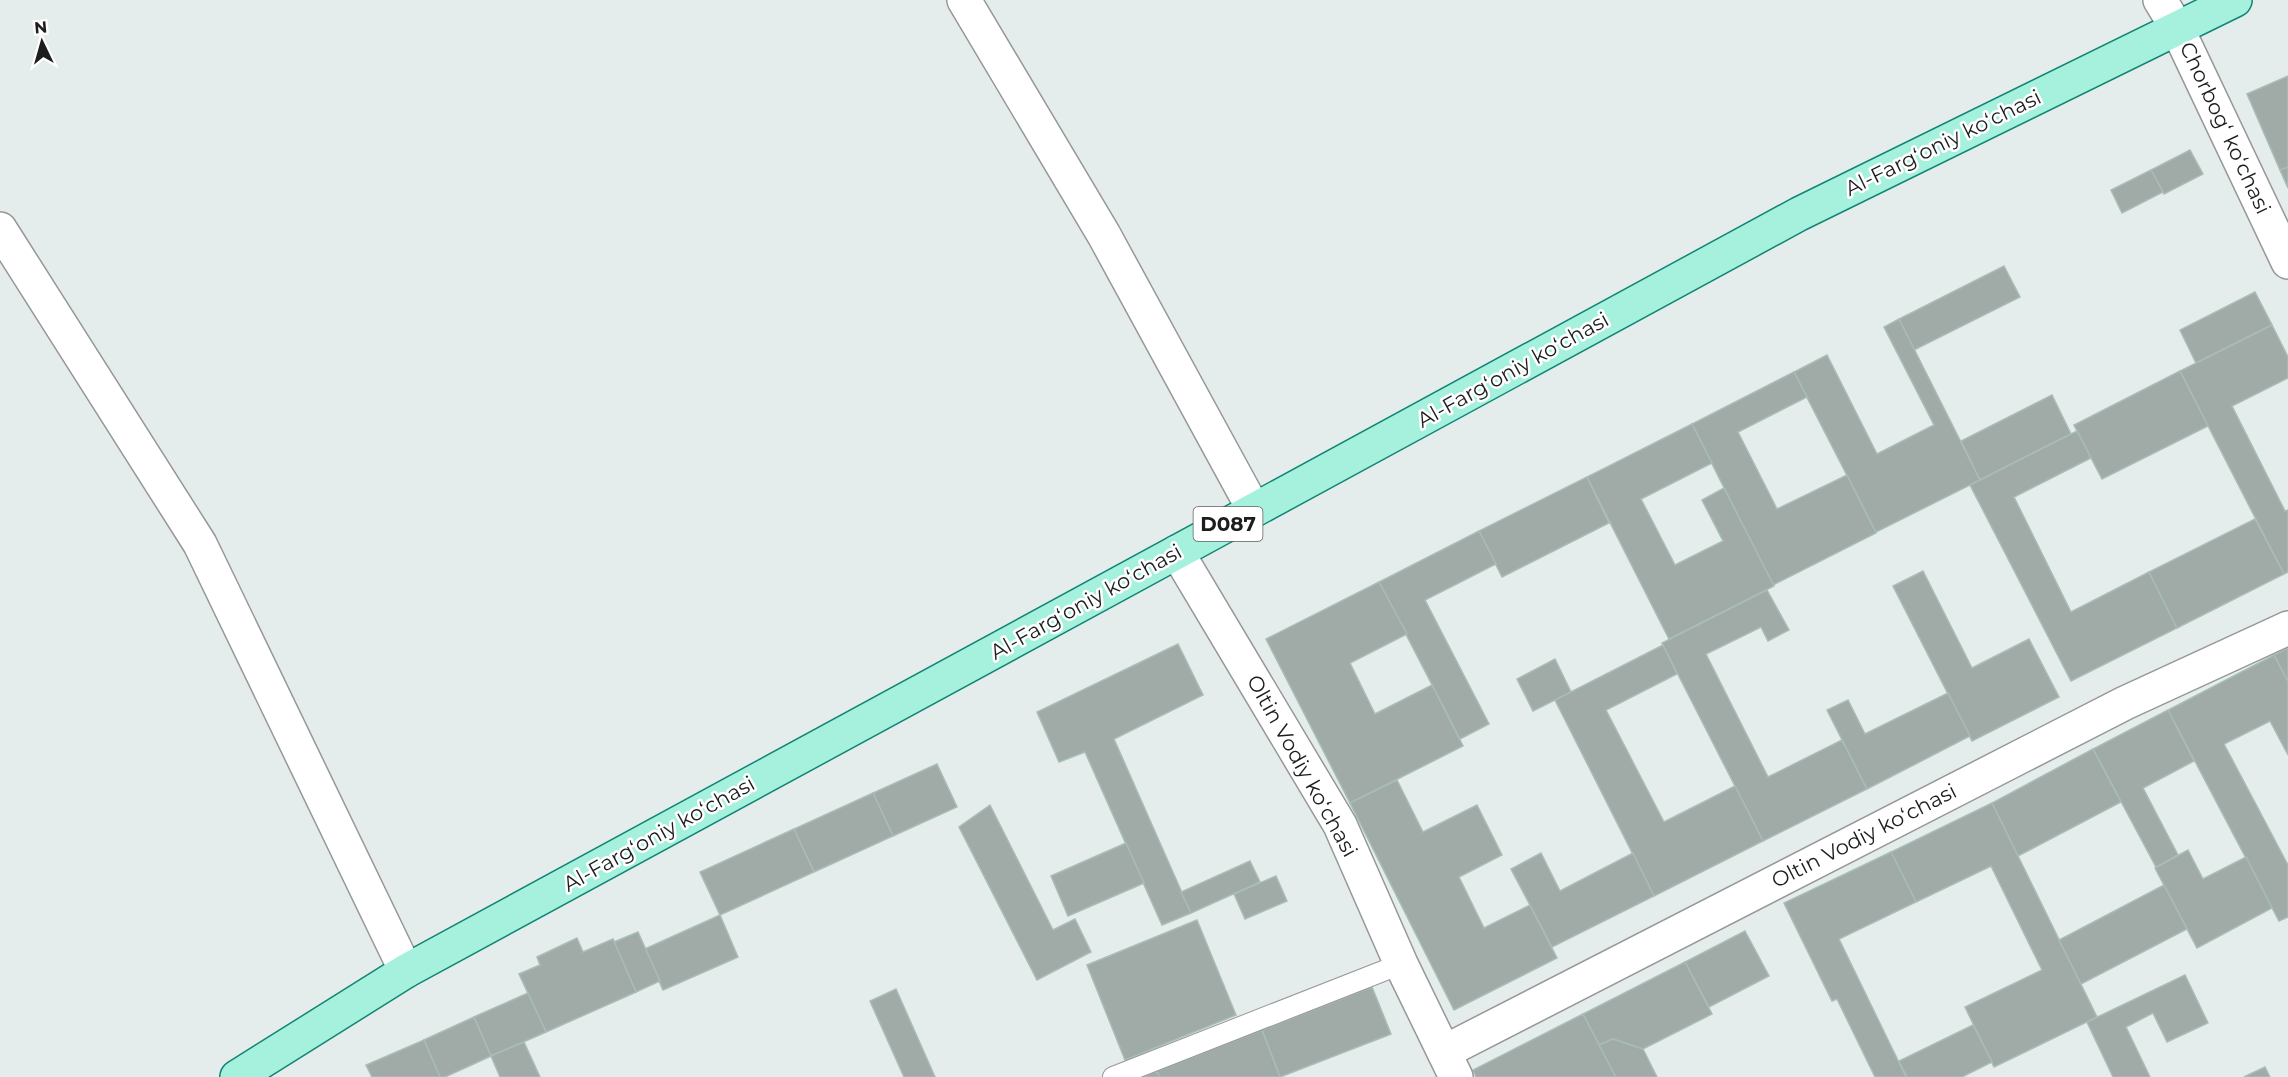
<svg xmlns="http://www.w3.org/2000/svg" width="2288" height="1077" viewBox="0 0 2288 1077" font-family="Montserrat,sans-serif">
<rect width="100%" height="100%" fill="#e4edec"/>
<!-- building -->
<g fill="#a0aba7" stroke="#a8bdb5" stroke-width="1.5">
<path d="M2288,76V167L2280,170L2247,94Z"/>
<path d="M2190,150L2203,174L2164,194L2151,170Z"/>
<path d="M2288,167V188L2280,170Z"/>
<path d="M2151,170L2163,192L2122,213L2111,190Z"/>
<path d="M2004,266L2020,297L1914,350L1899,319Z"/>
<path d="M2255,292L2272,325L2196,363L2180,330Z"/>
<path d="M1899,319L1980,480L1876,532L1794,372L1827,355L1877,454L1934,425L1884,327Z"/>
<path d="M2272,325L2288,357V378L2232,406L2285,511L2288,510V572L2284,574L2180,371Z"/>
<path d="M2180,371L2208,426L2102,479L2074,425Z"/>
<path d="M1794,372L1807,397L1738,432L1777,509L1847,475L1876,533L1773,585L1692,424Z"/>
<path d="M2052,395L2071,434L1980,480L1961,441Z"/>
<path d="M1692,424L1712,463L1641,499L1675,565L1723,541L1702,500L1724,488L1774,586L1669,639L1587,477Z"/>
<path d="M2077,431L2091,458L2014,497L2071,612L2149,572L2177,628L2071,681L1970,485Z"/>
<path d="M1587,477L1609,523L1502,577L1479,531Z"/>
<path d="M2255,519L2284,574L2177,628L2149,572Z"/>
<path d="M1479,531L1496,564L1425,600L1489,724L1460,739L1379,582Z"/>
<path d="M1923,571L1972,668L2029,639L2059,697L1972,741L1893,586Z"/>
<path d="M1379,582L1407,634L1350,663L1375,714L1432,685L1463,746L1350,803L1266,639Z"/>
<path d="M1767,590L1789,630L1768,641L1761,627L1706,654L1768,777L1842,740L1867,789L1763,841L1662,643Z"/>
<path d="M1178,644L1203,695L1114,739L1191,913L1162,925L1085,752L1059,762L1037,712Z"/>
<path d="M1663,645L1677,674L1606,710L1664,822L1735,786L1763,841L1654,896L1555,700Z"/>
<path d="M2288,648V682L2274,655Z"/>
<path d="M2274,655L2288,682V755L2270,721L2224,744L2288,865V917L2279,921L2168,710Z"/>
<path d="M1555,659L1571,692L1533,711L1517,679Z"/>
<path d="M1948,693L1970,736L1867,789L1827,710L1848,700L1865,734Z"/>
<path d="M2168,710L2194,761L2143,788L2178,855L2156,867L2093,749Z"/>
<path d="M2093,749L2121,802L2018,856L1992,803Z"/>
<path d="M937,764L957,807L893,836L873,793Z"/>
<path d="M1397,780L1423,832L1477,805L1502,855L1459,877L1484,928L1530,905L1557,958L1454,1010L1350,803Z"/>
<path d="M873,793L893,836L814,872L794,829Z"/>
<path d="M1992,803L2097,1017L1994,1067L1965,1007L2042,970L1991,866L1916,902L1891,852Z"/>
<path d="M990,805L1053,930L1075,919L1091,952L1037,980L959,827Z"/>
<path d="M794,829L814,872L720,915L700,872Z"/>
<path d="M1126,843L1144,883L1068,916L1051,876Z"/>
<path d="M2188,850L2203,879L2246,857L2272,908L2197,948L2155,868Z"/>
<path d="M1891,852L1916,902L1839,939L1906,1077H1875L1837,999L1832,1001L1784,903Z"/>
<path d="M1541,853L1560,891L1633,853L1654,896L1552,947L1511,869Z"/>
<path d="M1250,861L1260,882L1191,913L1181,892Z"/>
<path d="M1276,876L1287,901L1245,919L1234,894Z"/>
<path d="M2164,885L2187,929L2081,984L2059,940Z"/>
<path d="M720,915L738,957L663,990L645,949Z"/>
<path d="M1197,920L1236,1015L1125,1060L1087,965Z"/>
<path d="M1745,931L1769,976L1709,1007L1685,962Z"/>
<path d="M638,932L660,981L636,992L614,942Z"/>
<path d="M577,938L583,952L613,939L636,992L546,1032L519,974L540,965L537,957Z"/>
<path d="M1685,962L1712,1014L1643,1049L1613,1039L1599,1045L1583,1014Z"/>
<path d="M2185,975L2208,1023L2167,1042L2153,1013L2126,1027L2150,1077H2113L2087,1022Z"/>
<path d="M1372,987L1391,1034L1280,1077L1262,1030Z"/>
<path d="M896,989L935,1077H904L870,1001Z"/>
<path d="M528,993L546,1032L491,1056L474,1017Z"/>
<path d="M1583,1014L1616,1077H1476L1473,1070Z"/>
<path d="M474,1017L491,1056L445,1077H440L424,1040Z"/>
<path d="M1973,1025L1992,1062L1962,1077H1907L1899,1061Z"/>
<path d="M1262,1030L1280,1077H1159L1157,1071Z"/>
<path d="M1613,1039L1643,1049L1657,1077H1616L1599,1045Z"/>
<path d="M424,1040L440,1077H372L366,1065Z"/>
<path d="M524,1042L540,1077H500L491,1056Z"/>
<path d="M2265,1067L2270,1077H2244Z"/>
<path d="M1157,1071L1159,1077H1142Z"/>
</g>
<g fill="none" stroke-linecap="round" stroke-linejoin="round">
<defs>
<path id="service" d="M1113,1077L1401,964"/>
<g id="minor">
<path d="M964,0L1104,235L1254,510"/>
<path d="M2160,0L2177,28L2288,262"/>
<path d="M0,229L200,544L406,971"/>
<path d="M1177,552L1340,825L1401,964L1456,1077"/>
<path d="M1444,1052L2125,703L2288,628"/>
</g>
<path id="primary" d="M237,1077L406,971L1799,214L2235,0"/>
</defs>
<!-- service casing -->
<use href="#service" stroke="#979797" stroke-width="22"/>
<!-- minor casing -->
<use href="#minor" stroke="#979797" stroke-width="36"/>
<!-- primary casing -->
<use href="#primary" stroke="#118574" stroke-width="36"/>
<!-- service -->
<use href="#service" stroke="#fff" stroke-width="20"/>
<!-- minor -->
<use href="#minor" stroke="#fff" stroke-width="33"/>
<!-- primary -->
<use href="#primary" stroke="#a5f1de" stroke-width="33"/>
</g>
<g text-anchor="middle" stroke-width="5" stroke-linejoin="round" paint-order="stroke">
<!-- shield labels -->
<rect fill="#fff" stroke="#616161" stroke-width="1.5" x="1193.5" y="507" width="69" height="34" rx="4.5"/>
<g font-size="20" font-weight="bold" fill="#1d1d1d">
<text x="1228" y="531">D087</text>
</g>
<!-- street labels -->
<g font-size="21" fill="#1d1d1d" stroke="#fff">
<text transform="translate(2225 128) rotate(65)" y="7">Chorbogʻ koʻchasi</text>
<text transform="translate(1943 143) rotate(-26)" y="7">Al-Fargʻoniy koʻchasi</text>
<text transform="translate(1513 370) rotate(-29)" y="7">Al-Fargʻoniy koʻchasi</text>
<text transform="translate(1086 602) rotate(-29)" y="7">Al-Fargʻoniy koʻchasi</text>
<text transform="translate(1302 766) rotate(61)" y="7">Oltin Vodiy koʻchasi</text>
<text transform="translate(659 834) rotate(-29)" y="7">Al-Fargʻoniy koʻchasi</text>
<text transform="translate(1864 836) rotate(-27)" y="7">Oltin Vodiy koʻchasi</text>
</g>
</g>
<!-- north arrow -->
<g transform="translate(42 42) rotate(355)" stroke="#ffffff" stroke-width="4.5" paint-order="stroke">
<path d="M0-4.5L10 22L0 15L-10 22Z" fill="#1d1d1d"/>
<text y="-9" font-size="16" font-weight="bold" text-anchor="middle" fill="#1d1d1d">N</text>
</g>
</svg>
